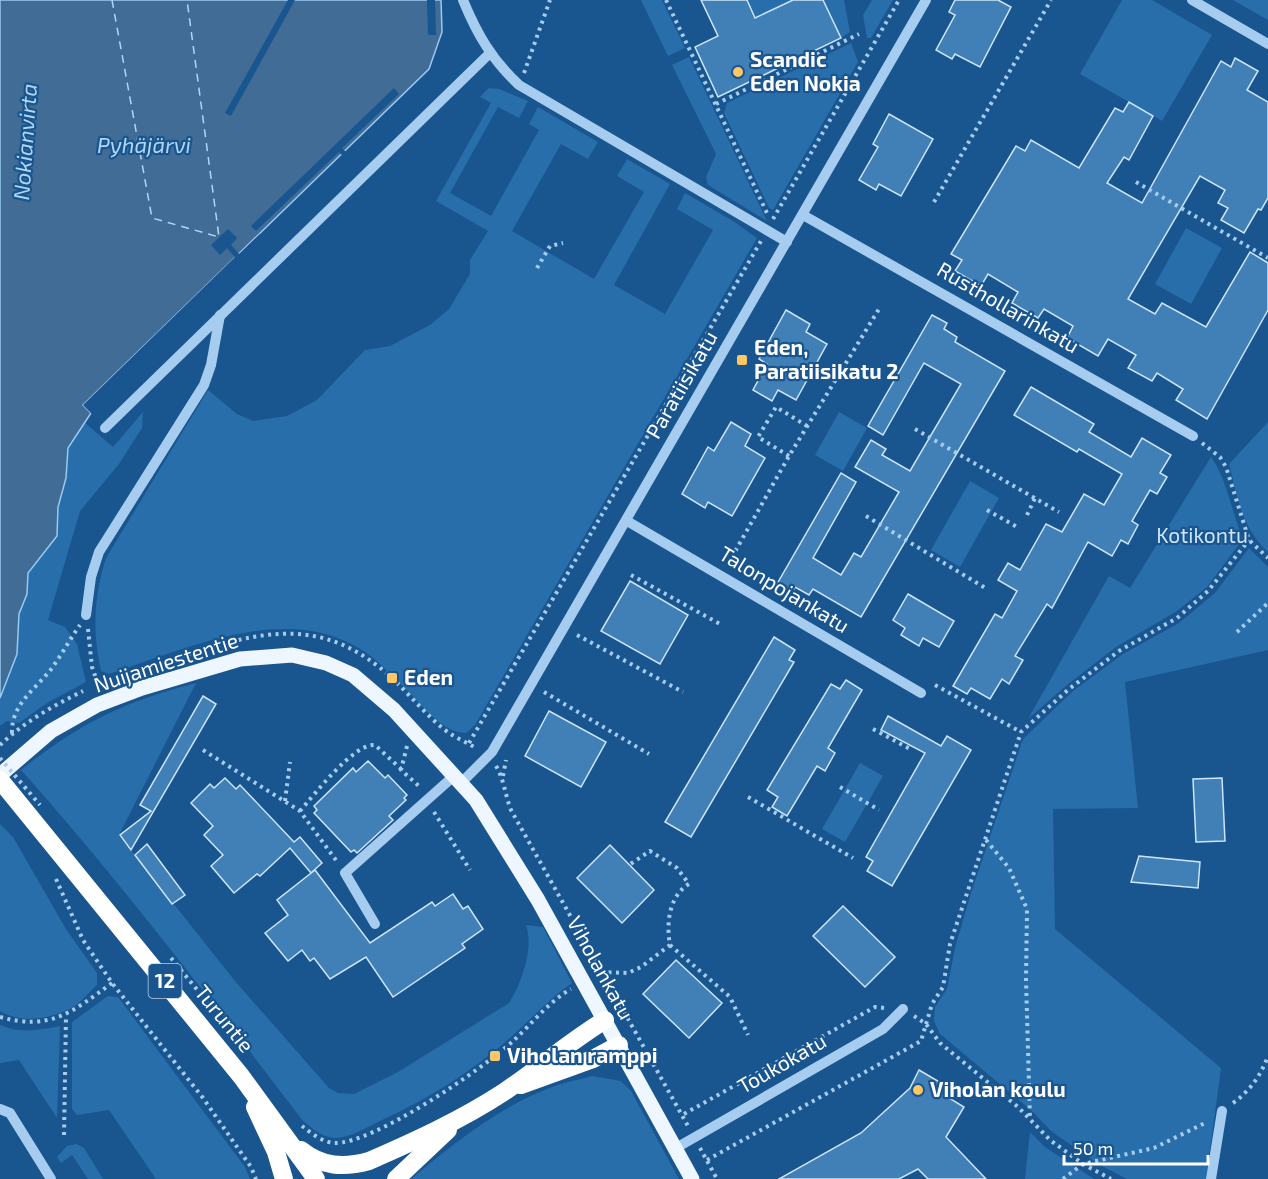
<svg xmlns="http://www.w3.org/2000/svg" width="1268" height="1179" viewBox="0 0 1268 1179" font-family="'Exo 2',sans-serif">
<rect width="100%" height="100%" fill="#19558f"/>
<!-- green -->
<g fill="#286eab">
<path d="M641,0H662L685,48L668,56Z"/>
<path d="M747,0H793L755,18Z"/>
<path d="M823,0H844L850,32L841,38Z"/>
<path d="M872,0H893L871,38H867L863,15Z"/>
<path d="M1122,0H1152L1212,35L1162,121L1080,74Z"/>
<path d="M1233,0H1268V20Z"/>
<path d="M851,43L858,62L773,210L769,208L724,113L727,103Z"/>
<path d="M689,57L767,221L708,185L706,177L716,154L672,65Z"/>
<path d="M489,88L499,89L528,101L519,118L498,107L450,193L491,216L539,130L529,124L538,107L598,142L588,159L561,144L512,231L594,279L644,192L617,176L627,159L670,184L614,285L665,314L713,230L677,209L685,193L733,221L757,238L475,725L466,733C442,733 421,704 405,688C394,678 383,666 372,657C294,597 189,648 109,674L101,671C92,632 94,595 106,558L208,390L237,414L253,421L287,416L317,400L365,350L390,346L430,325L449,309L470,274V260L488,231L436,201L491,103L480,97Z"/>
<path d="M1186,228L1222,248L1191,304L1155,284Z"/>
<path d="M143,412L142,428L119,464L80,511L48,620L65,627L77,644L86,682L47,703L19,723L7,721L0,726V698L17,654L19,614L27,594L28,573L57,536L58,507L66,478L68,448L84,422L113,447Z"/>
<path d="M839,412L867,428L843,471L815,455Z"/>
<path d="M1268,422V552C1241,527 1238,498 1229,464Z"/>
<path d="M1211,457C1228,481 1231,511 1243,539L1207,587L1177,611L1116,647L1067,685L1028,719L1109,576L1130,588Z"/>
<path d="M970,481L999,498L960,567L931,550Z"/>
<path d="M1249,548L1268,567V650L1125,682L1138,808L1053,809L1055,929L1221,1068L1206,1179H1127L1098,1164L1051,1131L1032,1111L940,1034L934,1021L935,1007L947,989L955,948L971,893L1023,739L1073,691L1123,654L1179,623L1215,593Z"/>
<path d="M196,683L119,835L235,981L329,1088L338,1093L354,1094L398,1072L509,1003C522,982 534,948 526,925L543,927L572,983C549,999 531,1019 510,1038C470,1073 426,1100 378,1122C365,1128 350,1138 335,1138C323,1138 312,1128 303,1121C212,1002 121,882 21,770C80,723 123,702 196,683Z"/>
<path d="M860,763L883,776L845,842L822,829Z"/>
<path d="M0,824L13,837L66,929L97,973V985C89,992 81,1002 73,1007C52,1019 21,1024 0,1011Z"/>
<path d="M108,996L118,997L245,1167L250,1179H156L109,1110L77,1115L72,1109V1022Z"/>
<path d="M0,1025C20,1034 39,1030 60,1026L57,1118L19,1060L0,1063Z"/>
<path d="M592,1076L621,1081L631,1091L679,1179H411C453,1144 496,1109 547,1089C561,1083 577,1080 592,1076Z"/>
<path d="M1030,1132L1045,1147L1094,1179H1025Z"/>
<path d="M76,1144L84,1148L103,1179H88L72,1155L61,1163L57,1157L67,1146Z"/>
</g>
<!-- water -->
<path fill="#416c96" stroke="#99c9f1" stroke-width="1.5" d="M0,0H441L442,32L429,69L83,405L91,413L68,448L66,478L58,507L57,536L28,573L27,594L19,614L17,654L0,698Z"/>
<!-- pier -->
<g fill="#19558f">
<path d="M288,0H295L231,116L225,113Z"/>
<path d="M427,0H435L436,35H428Z"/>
<path d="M394,88L399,94L342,148L348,154L344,157L339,152L256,231L251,226Z"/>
<path d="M228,229L237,238L231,245L239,254L260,234L262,236L87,405L93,412V415L83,405L235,257L227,248L220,255L211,245Z"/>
</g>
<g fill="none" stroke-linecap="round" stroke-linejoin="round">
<!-- ferry -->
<path stroke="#b2d6f6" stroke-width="1.5" stroke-dasharray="8 6" stroke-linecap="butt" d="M112,0L152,218L219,237L187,0"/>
</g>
<!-- building -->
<g fill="#417fb7" stroke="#cce5fb" stroke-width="1.5">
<path d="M701,0H747L755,18L793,0H823L841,38L718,97L695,47L718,36Z"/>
<path d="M955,0H998L1011,7L980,67L955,54L952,59L936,50L955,15L949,12Z"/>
<path d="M1235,58L1258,71L1247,90L1268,102V198L1261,210L1258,209L1244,233L1221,220L1228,208L1218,203L1225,190L1200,176L1128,299L1155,314L1162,303L1206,327L1250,252L1268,263V310L1207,419L1176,400L1183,389L1157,373L1152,381L1128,368L1136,355L1108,339L1098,356L1067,338L1073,326L1044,309L1038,318L1012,303L1018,292L988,274L981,286L955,271L962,260L951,254L1016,146L1025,151L1031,140L1079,168L1115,108L1123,112L1129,102L1153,116L1129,160L1124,157L1107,183L1142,203L1221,61L1231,67Z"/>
<path d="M889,114L933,139L901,196L879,184L876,190L859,180L878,147L873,144Z"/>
<path d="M786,310L810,324L806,332L827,344L796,400L778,390L772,401L753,390L767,364L759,359Z"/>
<path d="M932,315L947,323L944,329L957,337L955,342L1005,371L861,617L813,589L809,595L795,587L792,593L777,584L841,473L856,482L813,558L841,575L854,553L861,557L899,492L855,467L871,440L886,449L882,455L910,471L961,384L924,363L883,435L868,426Z"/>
<path d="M1031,387L1094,424L1089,432L1131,457L1142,438L1171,455L1160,473L1167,477L1157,494L1150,490L1132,521L1138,525L1128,544L1121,540L1112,556L1088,542L1052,608L1047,604L1015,656L1023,660L1009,684L1002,679L990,699L971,688L967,694L953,686L995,614L1002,618L1017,591L998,580L1008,563L1020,570L1046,524L1062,532L1084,494L1104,505L1122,474L1079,449L1077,452L1014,415Z"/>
<path d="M731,422L751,434L745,446L765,458L732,516L708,502L705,508L682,494L708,447L714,451Z"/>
<path d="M630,581L688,615L660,664L601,631Z"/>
<path d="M908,594L954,621L939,647L923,638L919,646L901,635L905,628L893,620Z"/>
<path d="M774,637L795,650L789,660L794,662L691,837L665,822Z"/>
<path d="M846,680L862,690L828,748L835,753L825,771L817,766L787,816L772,807L778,797L767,790L831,684L840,689Z"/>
<path d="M203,696L216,704L131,850L120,835L151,811L140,805Z"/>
<path d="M549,711L606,742L581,787L525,756Z"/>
<path d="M888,716L941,746L947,736L971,750L892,886L867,871L873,861L866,857L925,753L881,730Z"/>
<path d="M368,761L385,778L388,775L407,795L404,798L406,800L389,816L393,820L357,853L354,850L351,852L314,813L317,810L314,806L353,768L356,772Z"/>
<path d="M225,778L236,789L240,785L294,842L300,837L322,863L311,873L290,848L260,876L257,874L234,893L211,866L223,855L204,835L213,826L191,803L210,784L214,788Z"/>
<path d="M1222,778L1225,841L1196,842L1193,779Z"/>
<path d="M147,844L185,895L172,904L135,855Z"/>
<path d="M610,845L654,890L622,923L577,878Z"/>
<path d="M1139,856L1200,862L1198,888L1131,882Z"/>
<path d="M315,870L370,943L432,902L435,906L453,894L463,909L468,906L483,929L462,944L465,948L393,997L366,957L330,979L314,958L310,961L302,950L288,961L265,933L288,915L277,900Z"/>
<path d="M843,906L895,957L865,987L813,936Z"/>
<path d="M676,960L722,1003L689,1038L643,994Z"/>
<path d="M919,1070L948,1087L944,1095L964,1107L946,1137L986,1179H928L918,1169L899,1179H779L861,1133L910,1088Z"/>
</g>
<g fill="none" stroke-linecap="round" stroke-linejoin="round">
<!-- path -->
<g stroke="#a6cdef" stroke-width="4" stroke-dasharray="3 4.5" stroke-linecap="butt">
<path d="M666,0L767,213"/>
<path d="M524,73L550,0"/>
<path d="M716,104L859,34"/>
<path d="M1136,182L1268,258"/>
<path d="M934,202L1051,0"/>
<path d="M773,219L899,0"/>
<path d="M537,268L550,246L563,243"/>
<path d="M915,429L1059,512"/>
<path d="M1202,443L1220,457L1226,467L1249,540L1268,558"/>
<path d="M789,456L758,437L776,407L807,426"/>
<path d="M987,510L1019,528"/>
<path d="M1027,515L1035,498"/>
<path d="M866,516L987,589"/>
<path d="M728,564L789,456L879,309"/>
<path d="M631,575L720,624"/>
<path d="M88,629L92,667L98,684"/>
<path d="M1237,632L1268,603"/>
<path d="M577,635L683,692"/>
<path d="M181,657C262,630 323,615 392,678C410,695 426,715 445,730C455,738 467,742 477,749"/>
<path d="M935,685L1021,732"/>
<path d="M544,692L649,754"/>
<path d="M873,729L912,750"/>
<path d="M12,733C11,704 36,689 52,668C62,654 70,639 80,625"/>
<path d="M469,743L761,241"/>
<path d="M0,745C24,722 53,706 83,691"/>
<path d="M407,746L401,770L420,787"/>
<path d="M203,750L300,811L338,863"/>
<path d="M496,766C504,779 505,795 511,810L688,1126"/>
<path d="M503,776L506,760"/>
<path d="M840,787L879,810"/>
<path d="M748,797L853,858"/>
<path d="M285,801L290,762"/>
<path d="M300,811C314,795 354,743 375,745L401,769"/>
<path d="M434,812L470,870"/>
<path d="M986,840L1009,868L1027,909L1026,980L1030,1120"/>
<path d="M56,879L83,940L112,983L203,1098L251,1167L256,1179"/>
<path d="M670,945L730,997L748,1035"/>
<path d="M171,958L208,1003"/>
<path d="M601,972L628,973L641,967L670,945C666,923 669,896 689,884L677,868L650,851L629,865"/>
<path d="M914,1016L926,1024L940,1043L1018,1107L1050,1140L1083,1164L1111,1179"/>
<path d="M0,1017C51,1031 72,1012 112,983"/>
<path d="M1233,1103C1250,1091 1261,1075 1268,1056"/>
<path d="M684,1114L875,1007L885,1008"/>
<path d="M302,1126C311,1133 322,1142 334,1143C372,1145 484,1068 513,1041C531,1025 549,1001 571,989"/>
<path d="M64,1135L66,1016"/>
<path d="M700,1148L717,1179"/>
<path d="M707,1160L921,1041L932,1004L943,987L950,944L1021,732L1069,689L1119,651L1177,618L1208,591L1249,540"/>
<path d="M1063,1179L1083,1164L1154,1148L1205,1123"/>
</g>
<!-- minor -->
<g stroke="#a6cdef" stroke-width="10">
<path d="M463,0C477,34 492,60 519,85L787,242"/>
<path d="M1192,0L1268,44"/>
<path d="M803,215L1193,436"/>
<path d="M105,428L490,53"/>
<path d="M627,521L921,693"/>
<path d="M86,615L91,577L99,552L204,385L211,365L220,315"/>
<path d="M462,782L492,752L926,0"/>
<path d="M375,924L345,873L455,775"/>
<path d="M0,1109L10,1113L51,1179"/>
<path d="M676,1148L883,1029L903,1009"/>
<path d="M1211,1179L1222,1111"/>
</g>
<!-- major -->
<path stroke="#eef6ff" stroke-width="15" d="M0,775L51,731L97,705L142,688L240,659L292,655L326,663L353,675L394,710L476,800L538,900L692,1179"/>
<!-- highway -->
<g stroke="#fff" stroke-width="18">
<path d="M0,780L241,1076L316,1179"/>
<path d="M521,1085L593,1059L619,1045"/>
<path d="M255,1107L276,1152L284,1179"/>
<path d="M301,1150C322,1167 344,1168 369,1161C415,1141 461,1120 504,1092C538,1069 569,1042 605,1020"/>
<path d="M396,1179L448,1130"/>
</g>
<!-- path-bridge -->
<path stroke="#a6cdef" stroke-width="4" stroke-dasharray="3 4.5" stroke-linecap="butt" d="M0,758L40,805"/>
</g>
<!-- markers -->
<g fill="#ffc664" stroke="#19558f" stroke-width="2">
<circle cx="738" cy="72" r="6"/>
<rect x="736" y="354" width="12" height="12" rx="3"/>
<rect x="386" y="672" width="12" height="12" rx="3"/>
<rect x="489" y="1050" width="12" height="12" rx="3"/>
<circle cx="918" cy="1090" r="6"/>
</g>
<g text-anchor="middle" stroke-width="4.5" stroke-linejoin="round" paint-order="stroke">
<!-- shield labels -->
<rect fill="#19558f" stroke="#baccdd" stroke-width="1.5" x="148.5" y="964" width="33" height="34" rx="4.5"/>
<g font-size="20" font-weight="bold" fill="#fff">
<text x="165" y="988">12</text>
</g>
<!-- poi labels -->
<g font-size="21" font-weight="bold" fill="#fff" stroke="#19558f" text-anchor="start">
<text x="750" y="67">Scandic<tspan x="750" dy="24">Eden Nokia</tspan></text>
<text x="754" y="355">Eden,<tspan x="754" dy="24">Paratiisikatu 2</tspan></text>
<text x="404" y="685">Eden</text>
<text x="507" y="1063">Viholan ramppi</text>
<text x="930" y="1097">Viholan koulu</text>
</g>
<!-- street labels -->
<g font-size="21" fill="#fff" stroke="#19558f">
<text transform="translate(1008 308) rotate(30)" y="7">Rusthollarinkatu</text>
<text transform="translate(682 385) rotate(-60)" y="7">Paratiisikatu</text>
<text transform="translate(784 590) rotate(31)" y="7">Talonpojankatu</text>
<text transform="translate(166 663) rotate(-18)" y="7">Nuijamiestentie</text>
<text transform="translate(600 968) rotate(61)" y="7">Viholankatu</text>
<text transform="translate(224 1019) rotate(51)" y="7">Turuntie</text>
<text transform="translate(782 1064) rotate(-30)" y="7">Toukokatu</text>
</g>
<!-- park labels -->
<g font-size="21" fill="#cce5fb" stroke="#19558f">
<text x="1202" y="543">Kotikontu</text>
</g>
<!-- water labels -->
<g font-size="22" font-style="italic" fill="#b2d6f6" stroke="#19558f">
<text transform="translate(25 142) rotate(-86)" y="8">Nokianvirta</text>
<text x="144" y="153">Pyhäjärvi</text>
</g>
</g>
<!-- scale -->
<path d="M1064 1155v9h144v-9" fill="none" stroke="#ffffff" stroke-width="3"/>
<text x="1073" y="1155" font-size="18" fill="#ffffff" stroke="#19558f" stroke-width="4.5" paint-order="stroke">50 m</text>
</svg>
